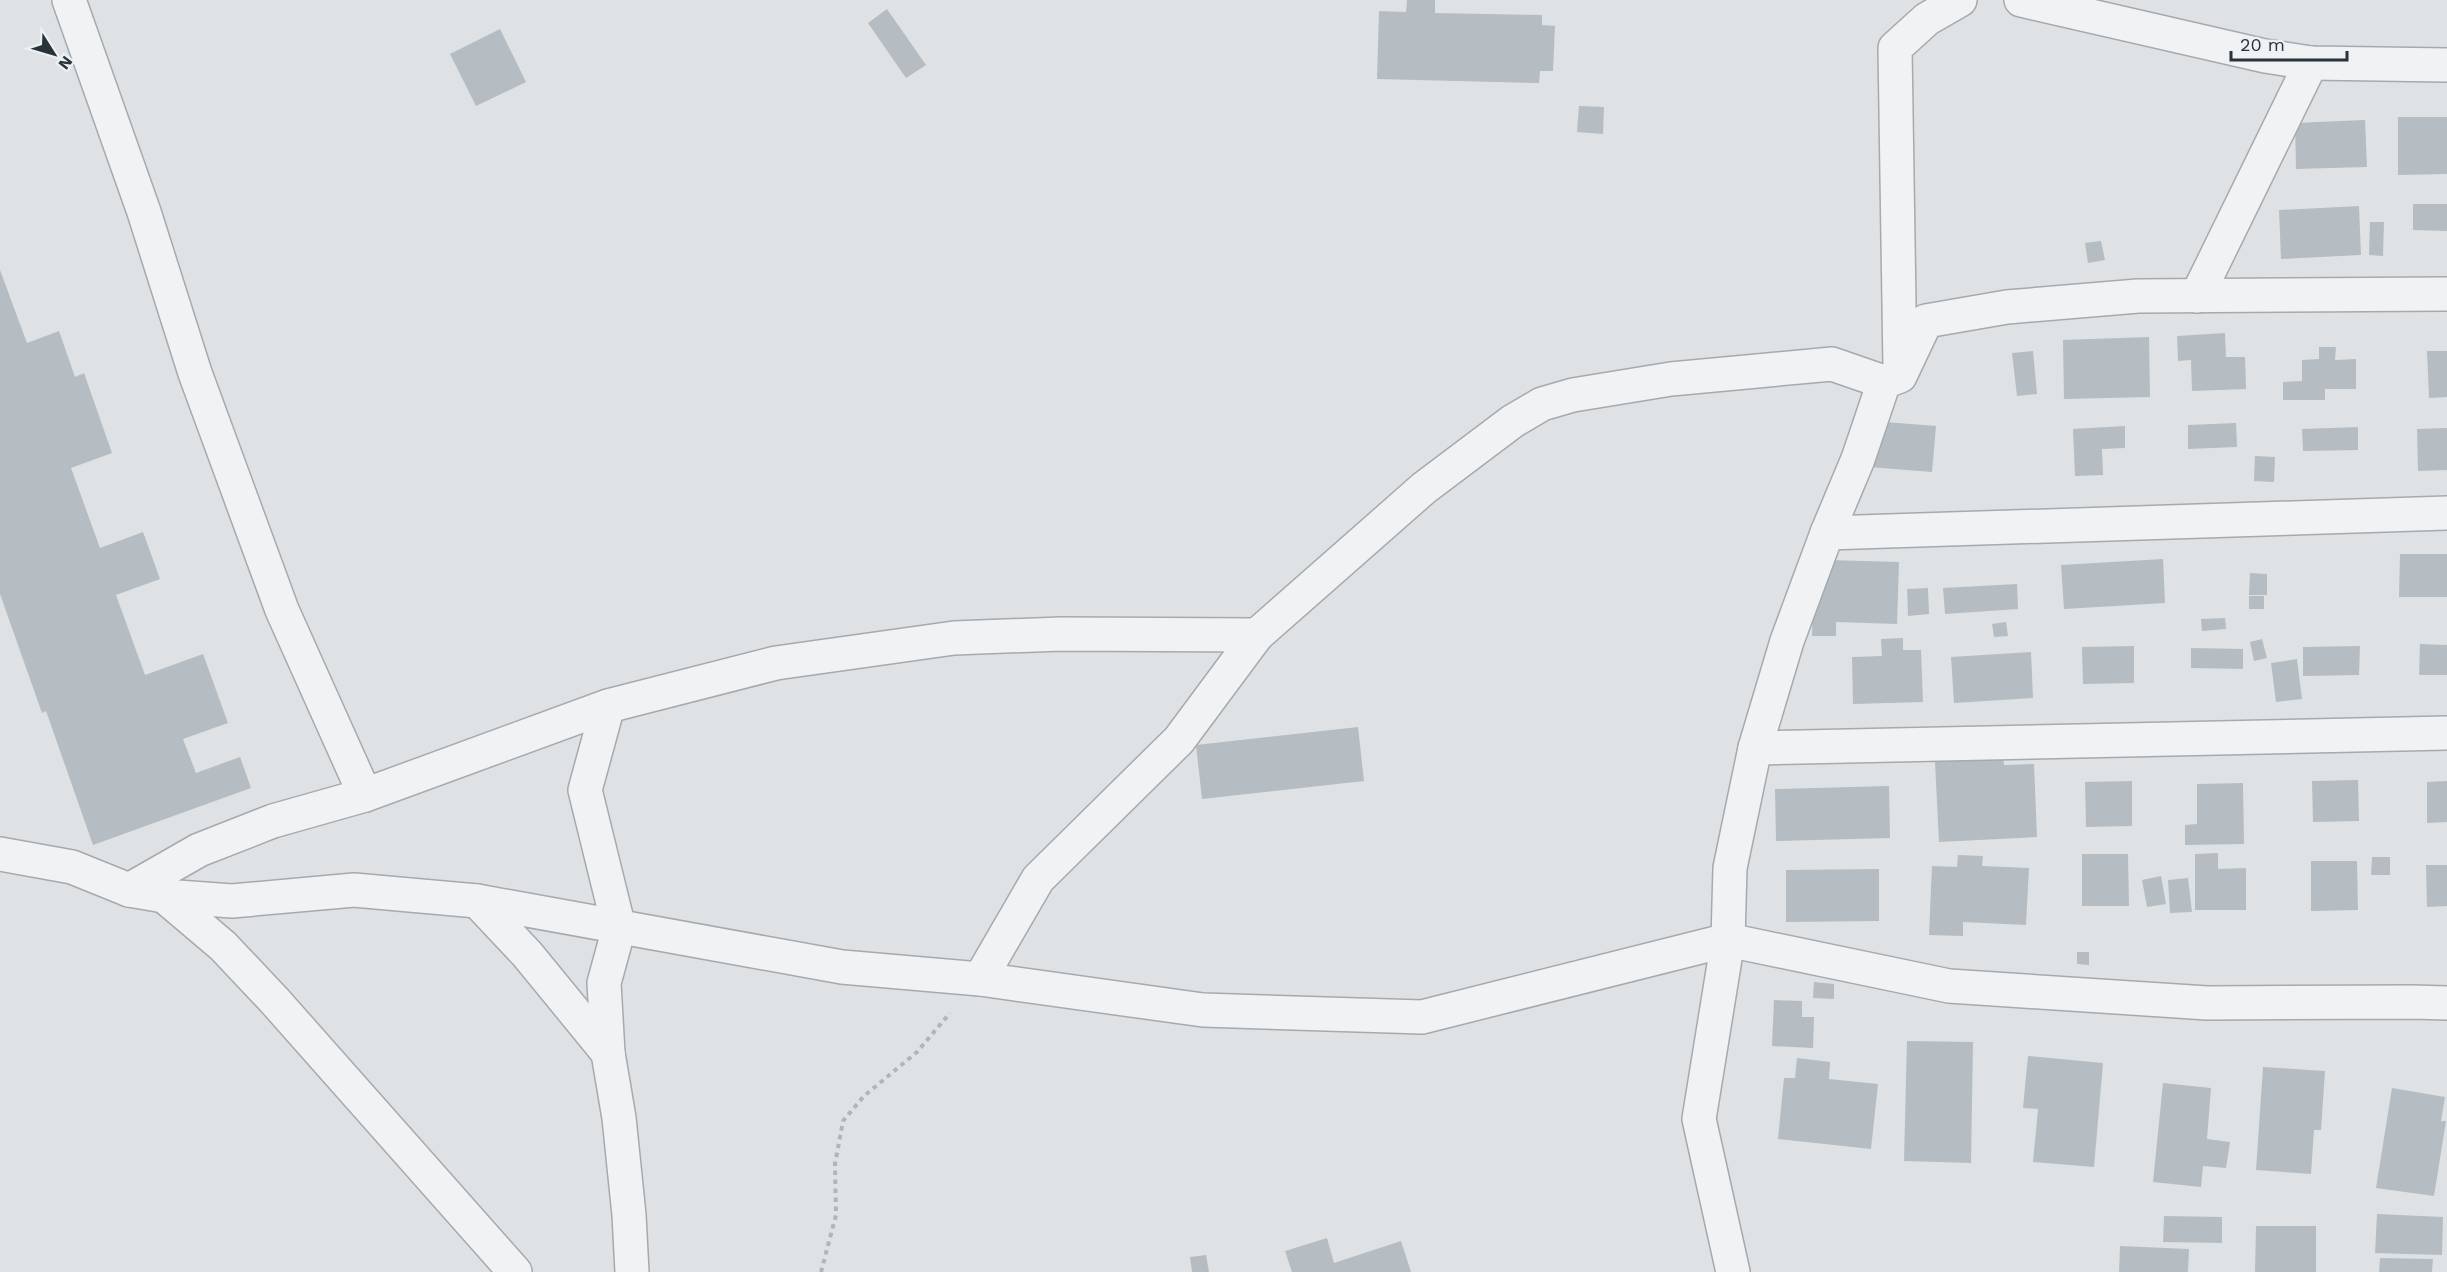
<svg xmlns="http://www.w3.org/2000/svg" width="2447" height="1272" viewBox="0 0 2447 1272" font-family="'Work Sans',sans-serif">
<rect width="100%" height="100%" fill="#dee2e5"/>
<!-- building -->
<g fill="#b5bdc2">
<path d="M1407,0H1435V13L1542,15V25L1555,26L1553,71H1540L1539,83L1377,79L1379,11L1406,12Z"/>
<path d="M887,9L926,65L906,78L868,23Z"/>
<path d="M500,29L526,82L476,106L450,54Z"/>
<path d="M1579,106L1604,107L1603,134L1577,132Z"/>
<path d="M2398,117H2447V174L2398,175Z"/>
<path d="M2365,120L2367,167L2296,169L2295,123Z"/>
<path d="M2413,204H2447V231L2413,230Z"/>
<path d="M2359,206L2361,255L2281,259L2279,210Z"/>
<path d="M2370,222H2384L2383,256L2369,255Z"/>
<path d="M2101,241L2105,260L2088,263L2085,243Z"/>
<path d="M0,270L27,343L59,331L75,377L84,373L112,453L71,468L100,548L143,532L160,579L116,595L145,675L203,654L228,723L183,739L196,773L240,757L251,788L93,845L46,711L42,713L0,594Z"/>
<path d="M2225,333L2226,357H2245L2246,389L2192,391L2191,360L2178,361L2177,336Z"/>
<path d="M2149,337L2150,397L2064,399L2063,340Z"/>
<path d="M2319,347H2336L2335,360L2356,359V389H2325V400H2283V382L2302,381V360L2319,359Z"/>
<path d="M2033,351L2037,394L2017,396L2012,353Z"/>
<path d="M2427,351H2447V397L2429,398Z"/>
<path d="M1860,420L1936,426L1932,472L1856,466Z"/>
<path d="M2236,423L2237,447L2188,449V425Z"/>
<path d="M2125,426V448L2102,449L2103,475L2075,476L2073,429Z"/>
<path d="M2358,427V450L2303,451L2302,429Z"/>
<path d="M2447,428V470L2418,471L2417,429Z"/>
<path d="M2255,456L2275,457L2274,482L2254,481Z"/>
<path d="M1814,551L1828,560L1899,562L1897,624L1836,622V636H1812Z"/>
<path d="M2400,554H2447V597H2399Z"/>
<path d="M2163,559L2165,603L2064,609L2061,565Z"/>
<path d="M2250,573L2267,574V595H2249Z"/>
<path d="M2017,584L2018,609L1945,614L1943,588Z"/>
<path d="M1928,588L1929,614L1908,616L1907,589Z"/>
<rect x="2249" y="596" width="15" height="13"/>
<path d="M2225,618L2226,629L2202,631L2201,619Z"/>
<path d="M2006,622L2008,636L1994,637L1992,624Z"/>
<path d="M1903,638V650H1921L1923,702L1853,704L1852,657L1882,656L1881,639Z"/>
<path d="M2262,639L2267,658L2254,661L2250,642Z"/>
<path d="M2420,644L2447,645V675H2419Z"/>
<path d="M2134,646V683L2083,684L2082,647Z"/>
<path d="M2360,646L2359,675L2303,676V647Z"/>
<path d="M2191,648L2243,649V669L2191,668Z"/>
<path d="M2031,652L2033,698L1954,703L1951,657Z"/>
<path d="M2297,659L2302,699L2276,702L2271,663Z"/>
<path d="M1358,727L1364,781L1202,799L1196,745Z"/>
<path d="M2002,742L2004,765L2034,764L2037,837L1939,842L1935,762L1972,760L1973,744Z"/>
<path d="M2358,780L2359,821L2313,822L2312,781Z"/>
<path d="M2132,781V826L2086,827L2085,782Z"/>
<path d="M2447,781V822L2427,823V782Z"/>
<path d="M2243,783L2244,844L2185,845V825L2197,824V784Z"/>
<path d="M1889,786L1890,838L1776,841L1775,789Z"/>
<path d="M2218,853V869L2246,868V910H2195V854Z"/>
<path d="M2082,854H2128L2129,906H2082Z"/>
<path d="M1958,855L1983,856L1982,866L2029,868L2026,925L1963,922V936L1929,935L1932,866L1957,867Z"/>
<path d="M2372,857H2390V875H2371Z"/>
<path d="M2311,861H2357L2358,910L2311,911Z"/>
<path d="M2426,865H2447V906L2427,907Z"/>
<path d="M1879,869V921L1786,922V870Z"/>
<path d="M2161,876L2166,904L2147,907L2142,880Z"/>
<path d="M2188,878L2192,912L2170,913L2168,880Z"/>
<path d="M2077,952H2089V965L2077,964Z"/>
<path d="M1814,982L1834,984V999L1813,998Z"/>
<path d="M1774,1000L1802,1001V1017H1814L1813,1048L1772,1046Z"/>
<path d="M1907,1041L1973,1042L1971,1163L1904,1161Z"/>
<path d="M2028,1056L2103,1063L2094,1167L2033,1162L2038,1109L2023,1108Z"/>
<path d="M1797,1058L1830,1062L1829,1079L1878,1084L1871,1149L1778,1139L1784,1078H1795Z"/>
<path d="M2263,1067L2325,1071L2321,1130H2314L2311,1174L2256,1170Z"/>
<path d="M2163,1083L2211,1088L2207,1139L2230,1142L2226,1168L2203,1166L2201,1187L2153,1182Z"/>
<path d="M2392,1088L2445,1097L2441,1121H2446L2434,1196L2376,1188Z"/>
<path d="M2377,1214L2443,1217L2442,1255L2375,1253Z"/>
<path d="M2164,1216L2222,1217V1243L2163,1242Z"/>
<path d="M2256,1226H2316V1272H2255Z"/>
<path d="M1327,1238L1334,1263L1401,1241L1411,1272H1292L1285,1251Z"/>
<path d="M2120,1246L2189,1249L2188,1272H2119Z"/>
<path d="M1206,1255L1209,1272H1192L1190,1257Z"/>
<path d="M2380,1258L2433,1259L2432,1272H2379Z"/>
</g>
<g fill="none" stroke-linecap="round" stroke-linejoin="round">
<defs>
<g id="minor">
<path d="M69,0L144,212L195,373L282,610L365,795"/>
<path d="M2021,0L2265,56L2311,63L2447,65"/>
<path d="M2197,296L2311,63"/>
<path d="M1900,368L1895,48L1927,19L1960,0"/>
<path d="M1827,533L2447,513"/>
<path d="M608,706L585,790L619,928L604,983L608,1053L619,1118L629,1215L632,1272"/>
<path d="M1755,748L2447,733"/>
<path d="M0,854L72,867L129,890L164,896L232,901L354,890L477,901L842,967L980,979L1203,1010L1422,1017L1728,940L1949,986L2207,1003L2413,1002L2447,1003"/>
<path d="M129,890L199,850L273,821L365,795L608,706L776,663L954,638L1061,634L1257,635"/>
<path d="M164,896L223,946L274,1000L515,1272"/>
<path d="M477,901L527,954L608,1053"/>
<path d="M980,979L1038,879L1179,740L1257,635L1424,488L1513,421L1542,404L1573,395L1671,379L1832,364L1884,382"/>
<path d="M1733,1272L1699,1119L1728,940L1730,868L1755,748L1787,641L1827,533L1858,459L1884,382L1900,376L1926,321L2007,307L2138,296L2447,294"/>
</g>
</defs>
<!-- minor casing -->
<use href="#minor" stroke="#a4aaae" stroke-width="36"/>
<!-- path -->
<path stroke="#b0b5b8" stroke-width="4" stroke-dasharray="4.5 4.5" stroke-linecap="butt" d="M821,1272L836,1215L835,1164L843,1121L864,1096L917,1052L950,1013"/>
<!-- minor -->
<use href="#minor" stroke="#f0f2f4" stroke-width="33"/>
</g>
<!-- north arrow -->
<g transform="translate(54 54) rotate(127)" stroke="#edf1f3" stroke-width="4.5" paint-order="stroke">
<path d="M0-4.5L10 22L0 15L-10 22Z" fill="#29333a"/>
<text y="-9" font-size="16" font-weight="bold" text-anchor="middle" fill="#29333a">N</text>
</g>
<!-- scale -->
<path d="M2231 51v9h116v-9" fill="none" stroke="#29333a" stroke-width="3"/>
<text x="2240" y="51" font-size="18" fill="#29333a" stroke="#edf1f3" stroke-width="4.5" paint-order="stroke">20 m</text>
</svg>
